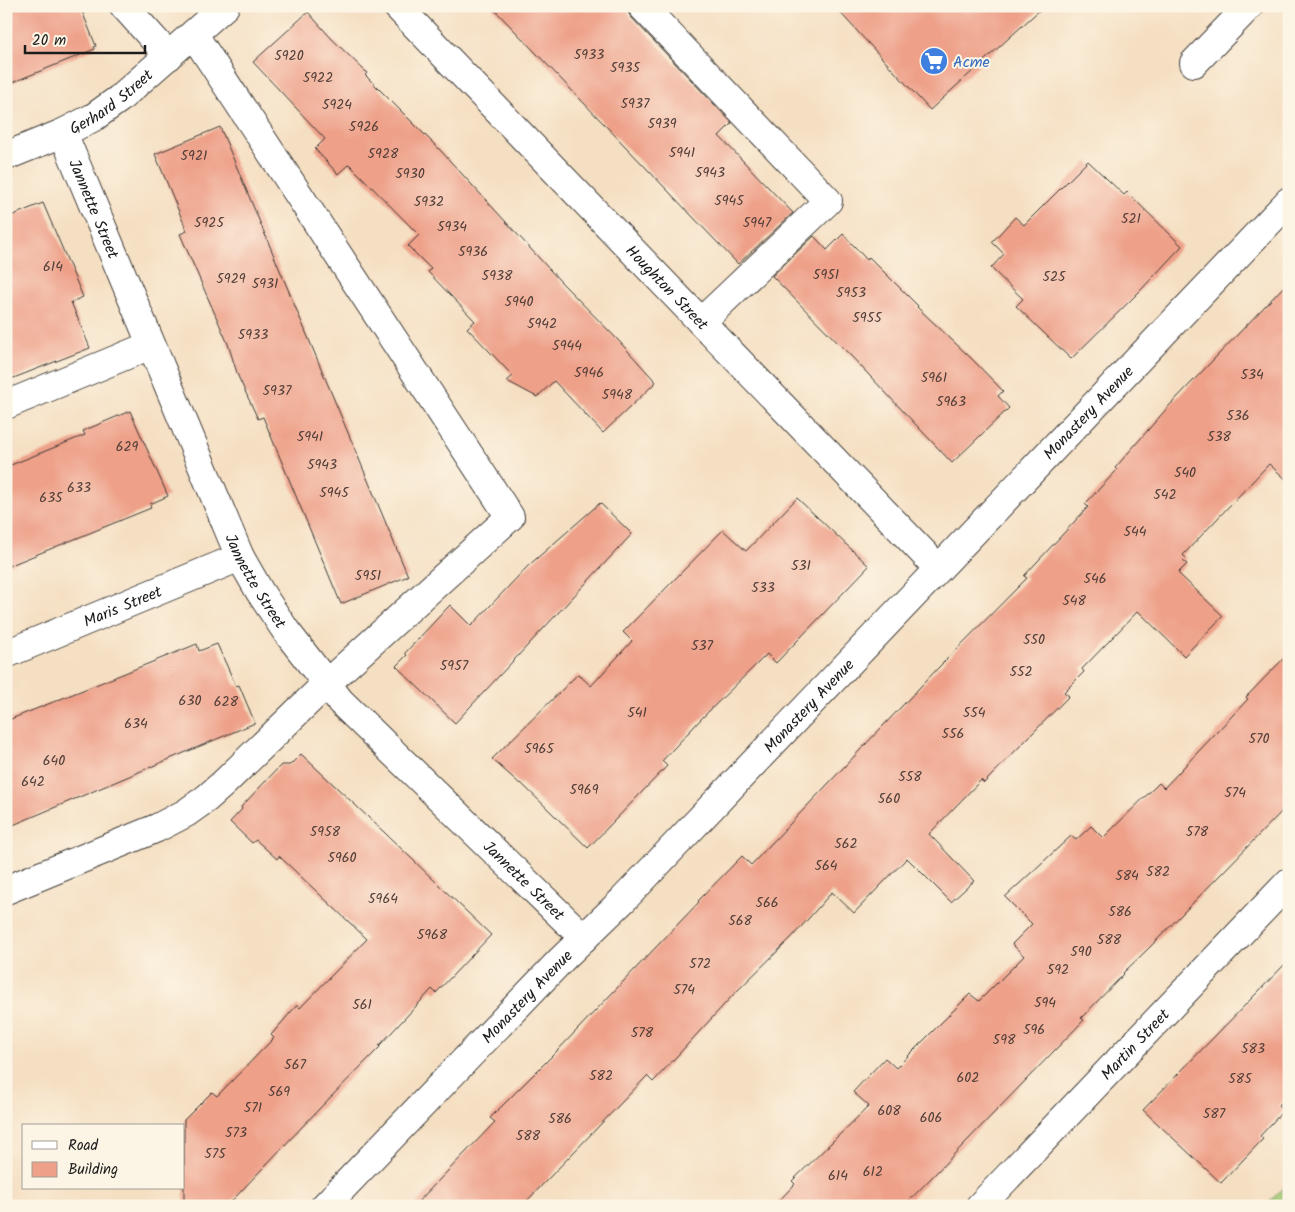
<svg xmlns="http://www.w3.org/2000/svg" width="1295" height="1212" viewBox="0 0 1295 1212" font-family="Kalam,sans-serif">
<rect width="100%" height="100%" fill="#fcf5e5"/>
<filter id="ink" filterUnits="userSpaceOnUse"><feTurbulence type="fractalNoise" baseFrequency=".02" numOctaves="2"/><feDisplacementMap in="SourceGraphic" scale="10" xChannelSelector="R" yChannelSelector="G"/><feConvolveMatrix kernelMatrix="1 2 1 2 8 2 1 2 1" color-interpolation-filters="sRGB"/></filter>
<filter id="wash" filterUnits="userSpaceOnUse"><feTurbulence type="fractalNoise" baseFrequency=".0096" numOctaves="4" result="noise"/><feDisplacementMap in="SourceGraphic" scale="20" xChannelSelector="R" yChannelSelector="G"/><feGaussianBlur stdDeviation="1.12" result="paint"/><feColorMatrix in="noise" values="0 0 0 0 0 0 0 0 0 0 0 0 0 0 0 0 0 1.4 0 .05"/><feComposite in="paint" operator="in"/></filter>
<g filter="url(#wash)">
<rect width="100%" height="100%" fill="#f5dfc2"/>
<!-- green -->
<path fill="#9fc671" stroke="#5e7146" d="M1289,1182V1206H1265Z"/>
<g id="blocks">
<!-- building -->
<g fill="#eea089">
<path d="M6,6H80L96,46L94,47L95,49L6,85Z"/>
<path d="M491,6H624L631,17L732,123L719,136L793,213L738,264Z"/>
<path d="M834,6H1044L930,110Z"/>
<path d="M308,12L331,38L367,73L365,75L440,150L561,282L618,340L656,382L603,433L554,381L537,397L507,381L513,376L467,328L475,321L428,272L431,269L408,246L419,235L349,164L338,174L315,149L325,139L253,62Z"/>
<path d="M220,127L408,576L341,604L263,417L258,419L238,376L228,344L180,234L187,231L155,154Z"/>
<path d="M1088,161L1124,195L1127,192L1182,246L1139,292L1071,359L1016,306L1023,299L991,268L1004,254L992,242L1015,217L1024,225Z"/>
<path d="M43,203L83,297L71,302L90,348L6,381V218Z"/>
<path d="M843,234L867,260L869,257L918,306L917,307L972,359L1003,391L998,396L1009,408L952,463L852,357L772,276L814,236L827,250Z"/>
<path d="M1289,281V482L1269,464L1183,555L1186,558L1183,561L1187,564L1178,573L1223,616L1184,656L1138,611L1082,669L1084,672L1064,692L1069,696L984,783L981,780L929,834L974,881L951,902L907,858L854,913L832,892L793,936L733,995L653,1082L647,1076L522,1206H414L495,1122L490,1118L557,1051L699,902L698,901L742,856L751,865L939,667L1027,578L1024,576L1088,507L1085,504L1117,470L1115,468L1168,407Z"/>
<path d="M130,411L168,496L150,504L151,508L6,567V467L85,435L83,431Z"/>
<path d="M797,498L869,566L776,663L767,654L702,718L662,761L667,766L588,848L521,783L520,784L492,759L578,674L591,686L632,641L623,632L723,530L746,551Z"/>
<path d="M600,503L632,534L455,723L396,666L407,655L405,653L450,605L471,626L528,566Z"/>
<path d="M197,644L199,651L217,644L236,686L239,685L255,723L6,828V721Z"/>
<path d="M1289,653V804L1150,947L1123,973L1124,974L1081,1018L1084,1020L904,1206H774L795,1184L792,1181L869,1106L853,1092L885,1058L896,1068L970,994L979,1001L1024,956L1012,944L1032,924L1005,897L1071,836L1076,840L1091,826L1103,838L1159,783L1164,788L1248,699L1246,697Z"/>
<path d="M301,754L385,833L491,935L436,993L432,989L379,1046L380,1047L319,1109L227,1206H184V1120L212,1092L217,1096L274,1038L271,1035L297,1005L300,1008L367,939L279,856L277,859L256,840L252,843L230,822L242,809L241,807L281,765H290Z"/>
<path d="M1289,960V1095L1278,1106L1283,1111L1260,1136L1263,1139L1221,1183L1143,1110Z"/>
</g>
</g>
</g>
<g filter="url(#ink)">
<use href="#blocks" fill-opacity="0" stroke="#3d3935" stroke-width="1"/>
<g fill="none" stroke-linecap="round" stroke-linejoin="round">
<defs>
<g id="minor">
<path d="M124,6L169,56"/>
<path id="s1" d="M397,6L938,568"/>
<path d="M642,6L828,201L701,322"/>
<path d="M1194,63L1249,6"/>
<path id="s2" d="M63,133L227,526L240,557L260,592L286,631L340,701L584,938"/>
<path id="s3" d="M6,156L63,133L94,117L119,99L225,6"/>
<path d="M6,405L151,345"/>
<path id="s4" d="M6,654L240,557"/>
<path d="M6,890L157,828L186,813L207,798L225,782L326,684L510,517L194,35"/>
<path id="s5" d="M325,1206L562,959L623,900L1289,201"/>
<path id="s6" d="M980,1206L1289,882"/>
</g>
</defs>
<!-- minor casing -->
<use href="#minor" stroke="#3d3935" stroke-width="30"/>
<!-- minor -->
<use href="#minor" stroke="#fff" stroke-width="28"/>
</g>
</g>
<!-- icons -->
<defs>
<symbol id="supermarket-disc" viewBox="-11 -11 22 22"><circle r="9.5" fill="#3f7fe0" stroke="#fcf5e5"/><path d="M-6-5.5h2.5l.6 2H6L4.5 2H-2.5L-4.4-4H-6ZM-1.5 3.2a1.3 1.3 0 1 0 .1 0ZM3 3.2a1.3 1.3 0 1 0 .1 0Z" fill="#fff"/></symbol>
</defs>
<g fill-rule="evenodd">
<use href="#supermarket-disc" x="918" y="45" width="32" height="32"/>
</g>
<g text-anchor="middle" stroke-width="4" stroke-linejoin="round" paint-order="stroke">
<!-- number labels -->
<g font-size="14" fill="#503d37">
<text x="589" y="59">5933</text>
<text x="289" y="60">5920</text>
<text x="625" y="72">5935</text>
<text x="318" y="82">5922</text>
<text x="635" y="108">5937</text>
<text x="337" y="109">5924</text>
<text x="662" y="128">5939</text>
<text x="364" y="131">5926</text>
<text x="682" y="157">5941</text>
<text x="383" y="158">5928</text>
<text x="194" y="160">5921</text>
<text x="710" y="177">5943</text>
<text x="410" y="178">5930</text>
<text x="729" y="205">5945</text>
<text x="429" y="206">5932</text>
<text x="1131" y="223">521</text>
<text x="209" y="227">5925</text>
<text x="757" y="227">5947</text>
<text x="452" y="231">5934</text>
<text x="473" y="256">5936</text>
<text x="53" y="271">614</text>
<text x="826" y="279">5951</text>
<text x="497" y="280">5938</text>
<text x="1054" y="281">525</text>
<text x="231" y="283">5929</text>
<text x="265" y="288">5931</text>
<text x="851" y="297">5953</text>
<text x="519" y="306">5940</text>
<text x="867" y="322">5955</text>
<text x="542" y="328">5942</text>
<text x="253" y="339">5933</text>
<text x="567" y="350">5944</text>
<text x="589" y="377">5946</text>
<text x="1252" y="379">534</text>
<text x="934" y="382">5961</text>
<text x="277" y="395">5937</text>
<text x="617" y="399">5948</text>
<text x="951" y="406">5963</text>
<text x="1238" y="420">536</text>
<text x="310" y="441">5941</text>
<text x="1219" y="441">538</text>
<text x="127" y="451">629</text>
<text x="322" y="469">5943</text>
<text x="1185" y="477">540</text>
<text x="79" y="492">633</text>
<text x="334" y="497">5945</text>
<text x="1165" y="499">542</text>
<text x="51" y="502">635</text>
<text x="1135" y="536">544</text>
<text x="801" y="570">531</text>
<text x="368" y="580">5951</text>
<text x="1095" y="583">546</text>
<text x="763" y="592">533</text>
<text x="1074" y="605">548</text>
<text x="1034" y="644">550</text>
<text x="702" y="650">537</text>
<text x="454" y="670">5957</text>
<text x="1021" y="676">552</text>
<text x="190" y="705">630</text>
<text x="226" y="706">628</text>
<text x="637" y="717">541</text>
<text x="974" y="717">554</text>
<text x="136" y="728">634</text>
<text x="953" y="738">556</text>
<text x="1259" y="743">570</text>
<text x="539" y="753">5965</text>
<text x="54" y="765">640</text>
<text x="910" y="781">558</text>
<text x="33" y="786">642</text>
<text x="584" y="794">5969</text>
<text x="1235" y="797">574</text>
<text x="889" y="803">560</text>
<text x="325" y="836">5958</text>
<text x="1197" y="836">578</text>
<text x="846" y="848">562</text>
<text x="342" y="862">5960</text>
<text x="826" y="870">564</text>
<text x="1158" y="876">582</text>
<text x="1127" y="880">584</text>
<text x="383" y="903">5964</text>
<text x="767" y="907">566</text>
<text x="1120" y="916">586</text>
<text x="740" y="925">568</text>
<text x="432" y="939">5968</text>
<text x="1109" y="944">588</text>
<text x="1081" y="956">590</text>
<text x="700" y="968">572</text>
<text x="1058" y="974">592</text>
<text x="684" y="994">574</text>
<text x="1045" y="1007">594</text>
<text x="362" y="1009">561</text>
<text x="1034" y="1034">596</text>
<text x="642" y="1037">578</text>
<text x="1004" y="1044">598</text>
<text x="1253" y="1053">583</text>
<text x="295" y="1069">567</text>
<text x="601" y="1080">582</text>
<text x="968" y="1082">602</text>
<text x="1240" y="1083">585</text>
<text x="279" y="1096">569</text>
<text x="253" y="1112">571</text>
<text x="889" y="1115">608</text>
<text x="1214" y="1118">587</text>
<text x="931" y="1122">606</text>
<text x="560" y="1123">586</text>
<text x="236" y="1137">573</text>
<text x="528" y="1140">588</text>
<text x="215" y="1158">575</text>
<text x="873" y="1176">612</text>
<text x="838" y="1180">614</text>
</g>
<!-- shop labels -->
<g font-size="16" fill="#366cbe" stroke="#fcf5e5" text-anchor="start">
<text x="953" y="67">Acme</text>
</g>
<!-- street labels -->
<g font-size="16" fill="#1c1c1c" stroke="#fcf5e5">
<text dy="6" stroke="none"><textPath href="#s3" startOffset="119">Gerhard Street</textPath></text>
<text dy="6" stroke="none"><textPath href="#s2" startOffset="82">Jannette Street</textPath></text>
<text dy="6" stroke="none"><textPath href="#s1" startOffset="390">Houghton Street</textPath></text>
<text dy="6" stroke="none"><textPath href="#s5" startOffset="1101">Monastery Avenue</textPath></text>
<text dy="6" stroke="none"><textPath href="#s2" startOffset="488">Jannette Street</textPath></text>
<text dy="6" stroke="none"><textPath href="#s4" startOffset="126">Maris Street</textPath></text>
<text dy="6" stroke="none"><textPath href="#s5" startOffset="696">Monastery Avenue</textPath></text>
<text dy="6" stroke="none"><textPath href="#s2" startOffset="892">Jannette Street</textPath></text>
<text dy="6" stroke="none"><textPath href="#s5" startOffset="291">Monastery Avenue</textPath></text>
<text dy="6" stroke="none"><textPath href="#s6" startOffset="224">Martin Street</textPath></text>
</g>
</g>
<!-- margin -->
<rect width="1295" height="1212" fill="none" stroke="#fcf5e5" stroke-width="25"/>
<!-- legend -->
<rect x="22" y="1124" width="162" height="65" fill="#fcf5e5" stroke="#a29e95"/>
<rect x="32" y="1141" width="25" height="8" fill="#ffffff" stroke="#a29e95"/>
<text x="68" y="1150" font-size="15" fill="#1c1c1c">Road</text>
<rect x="32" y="1162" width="25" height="15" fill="#eea089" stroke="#a29e95"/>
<text x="68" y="1174" font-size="15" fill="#1c1c1c">Building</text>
<!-- scale -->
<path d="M25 45v8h120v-8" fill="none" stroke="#1c1c1c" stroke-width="2.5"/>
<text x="32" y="45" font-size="15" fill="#1c1c1c" stroke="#fcf5e5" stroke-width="4" paint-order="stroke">20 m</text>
</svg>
